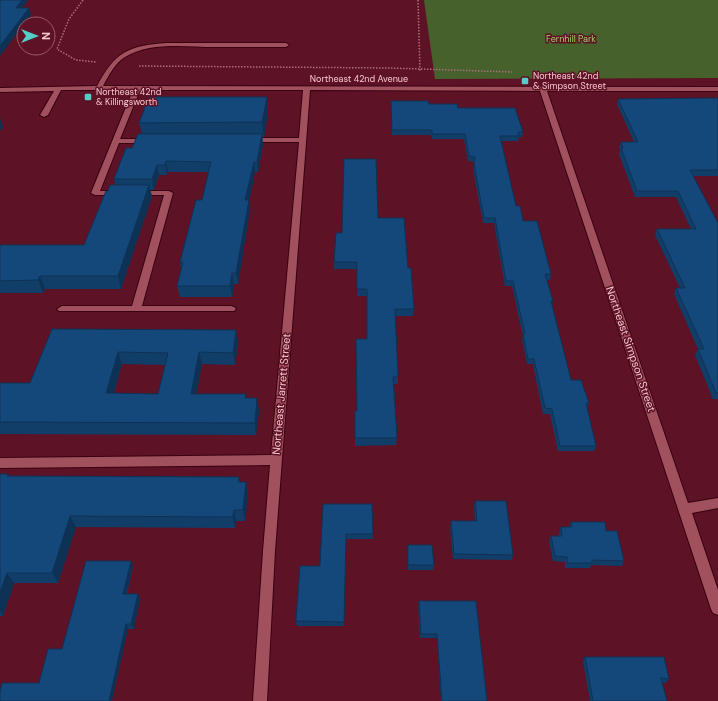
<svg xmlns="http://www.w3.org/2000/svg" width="718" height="701" viewBox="0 0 718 701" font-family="'DM Sans',sans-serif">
<rect width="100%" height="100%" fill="#5e1226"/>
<!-- green -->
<path fill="#46612b" d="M424,0H718V78L435,79Z"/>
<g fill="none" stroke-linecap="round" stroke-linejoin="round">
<defs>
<g id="minor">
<path d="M167,43H286L289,45L286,47C262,47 239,47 215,47C187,47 151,41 125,57C115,63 109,75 103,86L718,87V91H547L688,503L718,498V508L692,513L718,590V615L713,613L711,609L540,91L310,90L275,551L267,701H253L263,551L270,465L0,468V458L271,455L299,142H250L246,140L250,138H299L303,90H140L120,139H148L152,141L148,143H119L100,191H122V195H95L91,193L133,90H61L48,115L44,117L40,115L54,91L0,92V88L97,86C116,51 128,46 167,43Z"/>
<path d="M136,191H169L173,193L142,306H231L234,307L236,309L234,311H59L57,309L62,306H132L164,195H139L135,193Z"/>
</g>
</defs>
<!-- minor casing -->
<use href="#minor" stroke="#390111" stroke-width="2"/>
<!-- path -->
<g stroke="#ac6f7b" stroke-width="1.5" stroke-dasharray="1.5 1.5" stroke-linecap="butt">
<path d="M83,0L69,19L57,49L76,60L96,62"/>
<path d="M418,0L420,71"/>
<path d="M139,66L390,68L512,72"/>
</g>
<!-- minor -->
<use href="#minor" fill="#a1505d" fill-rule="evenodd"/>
</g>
<!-- wall -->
<g fill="#113e69" fill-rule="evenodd">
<path d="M267,97L268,111L264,137H262L263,144L258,172H255L249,200L250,210L238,284H234L232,297H180L177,286L181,269L180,262L202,200L209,172H168L167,175H159L154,190H150L152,196L121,289H45L43,293H0V245H84L108,191L115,185L114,179L132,148L142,134L139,123Z"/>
<path d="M718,98V176H693L718,223V399H713L695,355L698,349L674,294L676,288H680L655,235L657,229H691L676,197H635L619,154L620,150L619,148L621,142H634L617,104L618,99Z"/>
<path d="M391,101L429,104L458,108L523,132L522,137H519L518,141H501L516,206L551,274L550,280H547L553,301L552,305L571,380L589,403L587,408L596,446L594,451H558L550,414H543L533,364H527L522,339L523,336L512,286H505L494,223H483L473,169L474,162L468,161L464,139H432L431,135H392Z"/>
<path d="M378,218L408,268L414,309L413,316H395L398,377V384H394L397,438L396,445L355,446V411H357L367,339V296H357V269H334V262L342,233Z"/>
<path d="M52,329L236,330L238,342L235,365L202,364L196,394L247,398L259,410L256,435L0,434V383H30ZM122,364L165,365L158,394L114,393Z"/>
<path d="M0,474H8L9,476L239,477L240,482H246L248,493L245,521H236L235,528L76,527L58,583H14L3,616H0Z"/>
<path d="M475,501L513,555L512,560L453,559L450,526L451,521H475L474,506Z"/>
<path d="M323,504H372L373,539H346L344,626H297L296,621L320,566Z"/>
<path d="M571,522L606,531L624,561L622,566L591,565L590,568H565V562L553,561L549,541L551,536H559V532L561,527H569Z"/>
<path d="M408,545L434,565L433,570H408Z"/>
<path d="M133,566L127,594H138L140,599L134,629H128L39,683L62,649Z"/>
<path d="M419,601L487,701H441L437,638H420L418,606Z"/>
<path d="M585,657L669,679L666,683H662L667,701H590L583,661Z"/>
</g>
<!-- shaded-wall -->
<g fill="#0e3255">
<path d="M22,0H28L18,15L16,8Z"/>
<path d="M29,8L31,15L0,56V46Z"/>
<path d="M267,97L268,111L264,137L262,122Z"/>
<path d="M0,118L3,127L0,131Z"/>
<path d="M262,134L263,144L258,172L257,162Z"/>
<path d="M166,161L168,172L167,175L165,165Z"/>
<path d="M254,162L255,172L249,200L250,210L238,284L236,273L245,200Z"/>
<path d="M157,165L159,175L154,190L152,179Z"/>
<path d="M149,185L152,196L121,289L118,276Z"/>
<path d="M232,273L234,284L232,297L230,286Z"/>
<path d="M40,276L45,289L43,293L38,280Z"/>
<path d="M236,330L238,342L235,365L233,353Z"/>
<path d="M118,352L122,364L110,405L106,393Z"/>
<path d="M199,352L202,364L194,406L191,394Z"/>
<path d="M257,398L259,410L256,435L255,423Z"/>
<path d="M246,482L248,493L245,521L243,510Z"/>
<path d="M234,510L236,521L235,528L233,517Z"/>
<path d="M70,516L76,527L58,583L52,573Z"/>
<path d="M131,561L133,566L125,599L123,594Z"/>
<path d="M7,573L14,583L3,616L0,611V593Z"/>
<path d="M138,594L140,599L134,629L131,624Z"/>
<path d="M126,624L128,629L112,701H109Z"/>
</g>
<!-- building -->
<g fill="#14487a" stroke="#0e3255" fill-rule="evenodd">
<path d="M0,0H22L16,8H29L0,46Z"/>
<path d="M149,97H267L262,122L139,123Z"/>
<path d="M718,98V170H690L718,223V393H716L698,349H704L676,288H685L657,229H696L678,191H637L621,148H623L621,142H638L618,99Z"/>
<path d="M391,101H428L429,104H457L458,108H515L523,132H518L519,136H500L516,206H520L523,221H537L551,274H545L553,301H551L571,380H581L589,403H586L596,446H560L552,409L545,408L534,359H528L523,334H525L513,281H506L495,218H484L474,164L475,157L469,156L465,134H432V130H392Z"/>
<path d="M138,134H262L257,162H254L245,200H249L236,273H232L230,286H177L183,262H180L196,200H202L211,162L166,161L165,165H157L152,179H114L126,148H132Z"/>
<path d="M344,159H376L378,218H404L408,268H411L414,309H395L398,377H393L397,438H355V411H357L356,339H367V289H357V262H334L336,233H342Z"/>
<path d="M110,185H149L118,276H40L38,280L0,281V245H84L106,191H108Z"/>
<path d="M52,329L236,330L233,353L199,352L191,394H246L245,398H257L255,423L0,422V383H30ZM118,352L168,353L158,394L106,393Z"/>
<path d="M0,474H8L7,476L239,477L238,482H246L243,510H234L233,517L70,516L52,573H7L0,593Z"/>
<path d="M475,501H506L513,555L454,554L451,521H477Z"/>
<path d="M323,504H372L373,534H346L344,622L296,621L300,566H320Z"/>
<path d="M571,522H605L606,531H617L624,561L592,560V563H567V557L555,556L551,536H562L561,527H572Z"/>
<path d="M408,545H432L434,565H408Z"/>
<path d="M86,561H131L123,594H138L131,624H126L109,701H0V691L2,683H39L48,649H62Z"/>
<path d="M419,601H476L487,701H442L437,634H421Z"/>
<path d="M585,657H664L669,679L661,678L667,701H593Z"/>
</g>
<!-- markers -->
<g fill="#54cdc8" stroke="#5e1226" stroke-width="1.5">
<rect x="521" y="77" width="8" height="8" rx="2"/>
<rect x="84" y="93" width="8" height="8" rx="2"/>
</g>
<g text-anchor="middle" stroke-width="3" stroke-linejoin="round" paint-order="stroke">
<!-- far-park labels -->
<g font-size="9" fill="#9fd666" stroke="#5e1226">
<text x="571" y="42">Fernhill Park</text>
</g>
<!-- far-poi labels -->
<g font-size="9" fill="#f7c8cd" stroke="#5e1226" text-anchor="start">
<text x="533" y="79">Northeast 42nd<tspan x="533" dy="10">&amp; Simpson Street</tspan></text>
<text x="96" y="95">Northeast 42nd<tspan x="96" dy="10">&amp; Killingsworth</tspan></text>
</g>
<!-- far-street labels -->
<g font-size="9" fill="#f7c8cd" stroke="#5e1226">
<text x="359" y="82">Northeast 42nd Avenue</text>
</g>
<!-- street labels -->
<g font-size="11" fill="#f7c8cd" stroke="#5e1226">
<text transform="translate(631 349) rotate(71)" y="4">Northeast Simpson Street</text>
<text transform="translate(281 394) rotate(-85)" y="4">Northeast Jarrett Street</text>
</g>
</g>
<!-- north arrow -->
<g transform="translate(36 36) rotate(90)"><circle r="19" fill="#5e1226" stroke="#9b5b69"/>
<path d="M0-3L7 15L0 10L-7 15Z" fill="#54cdc8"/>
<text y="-6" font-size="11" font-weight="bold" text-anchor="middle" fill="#f7c8cd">N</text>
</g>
</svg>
